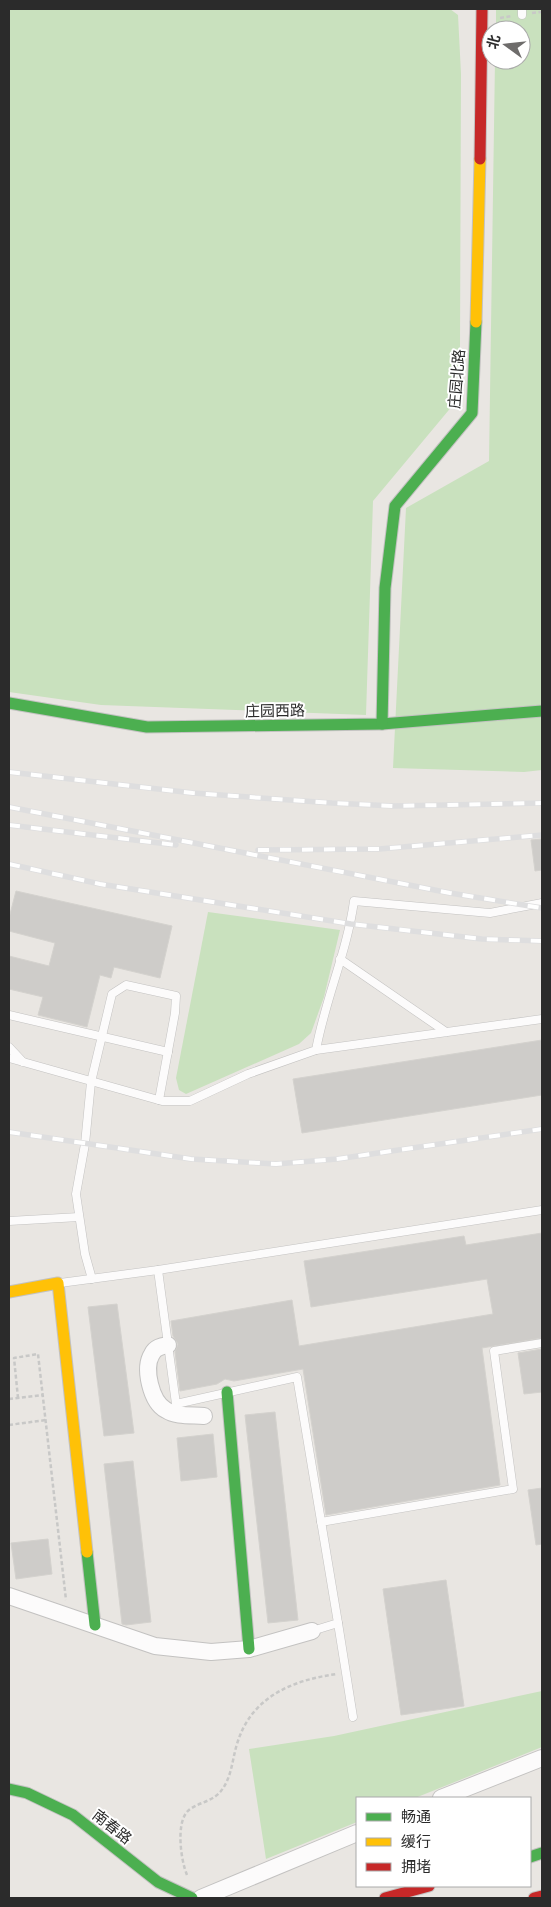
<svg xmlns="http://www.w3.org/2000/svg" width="551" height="1907" viewBox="0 0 551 1907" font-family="'Roboto Condensed','Noto Sans SC',sans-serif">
<rect width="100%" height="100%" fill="#e9e6e2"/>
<!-- green -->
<g fill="#c9e1be">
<path d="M9,9H450L458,15L461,74L460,350L453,405L373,501L366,715L101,705L9,692Z"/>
<path d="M496,9H542V770L524,772L393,768L406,508L489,461L495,60H521V30H496Z"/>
<path d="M208,912L340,930L324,997L311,1033L299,1044L186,1094L179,1090L176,1078Z"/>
<path d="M542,1691V1747L415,1798H357V1822L266,1859L249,1749L334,1736Z"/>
</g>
<!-- building -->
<g fill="#ceccc9" stroke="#d4d2ce">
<path d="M542,839V870L535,871L531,840Z"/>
<path d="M16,891L172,926L160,978L114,967L111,978L100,975L87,1027L38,1015L43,997L9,989V956L49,966L55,943L9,931V918Z"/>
<path d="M542,1040V1095L302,1133L293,1079Z"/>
<path d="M542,1233V1338L482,1348L500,1485L326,1515L303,1369L234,1381L225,1379L217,1384L180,1391L175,1352L178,1344L173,1336L171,1321L292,1300L299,1346L493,1314L487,1279L311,1307L304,1261L464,1236L466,1245Z"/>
<path d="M117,1304L134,1433L104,1436L88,1307Z"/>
<path d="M542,1349V1392L524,1394L518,1353Z"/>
<path d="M275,1412L298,1620L268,1623L245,1415Z"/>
<path d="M213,1434L217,1477L181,1481L177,1438Z"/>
<path d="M133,1461L151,1622L126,1625L122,1624L104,1464Z"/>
<path d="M542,1488V1544L536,1545L528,1490Z"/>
<path d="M48,1539L52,1574L16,1579L11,1543Z"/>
<path d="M446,1580L464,1706L401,1715L383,1589Z"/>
</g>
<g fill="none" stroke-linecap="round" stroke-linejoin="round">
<defs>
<g id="lane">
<path d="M522,15V9"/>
<path d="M340,959L446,1032"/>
<path d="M9,1015L168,1052"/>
<path d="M9,1047L23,1062"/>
<path d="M316,1050L542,1019"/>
<path d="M9,1058L162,1101H190L248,1074L316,1050C325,1000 347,952 354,901L490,913L542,903"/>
<path d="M9,1221L79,1217"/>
<path d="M158,1270L176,1404L297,1377L338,1623L312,1631"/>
<path d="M92,1279L85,1254L76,1194L85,1144L91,1082L112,994L126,985L176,996L175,1013L159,1100"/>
<path d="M60,1283L158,1270L542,1210"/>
<path d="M321,1522L513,1489L494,1351L542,1343"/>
<path d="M338,1623L353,1717"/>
</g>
<g id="street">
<path d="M168,1345C162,1346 155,1347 152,1354C143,1368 151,1402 166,1410C176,1417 192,1415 204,1416"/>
<path d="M9,1596L155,1646L211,1652L249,1649L312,1631"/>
<path d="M441,1798L542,1758"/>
<path d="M201,1898L357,1833"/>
</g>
<g id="fast">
<path d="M9,703L147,727L382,724L542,711"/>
<path d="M382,724L385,588L395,506L472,413L476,322"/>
<path d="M227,1392L249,1649"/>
<path d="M87,1552L95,1625"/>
<path d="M9,1789L27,1793L73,1815L158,1882L192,1898"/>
<path d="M530,1857L542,1853"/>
</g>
<g id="slow">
<path d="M476,322L480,159"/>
<path d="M9,1292L58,1283L87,1552"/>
</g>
<g id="jam">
<path d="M480,159L482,9"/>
<path d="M385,1898L429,1886"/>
<path d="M534,1898L542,1896"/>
</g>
</defs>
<!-- lane casing -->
<use href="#lane" stroke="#c3c2c1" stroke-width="9"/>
<!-- street casing -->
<use href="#street" stroke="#c3c2c1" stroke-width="18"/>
<!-- fast casing -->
<use href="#fast" stroke="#c3c2c1" stroke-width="13"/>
<!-- slow casing -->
<use href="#slow" stroke="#c3c2c1" stroke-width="13"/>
<!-- jam casing -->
<use href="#jam" stroke="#c3c2c1" stroke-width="13"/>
<!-- path -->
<g stroke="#c8c8c7" stroke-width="2.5" stroke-dasharray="4 2.5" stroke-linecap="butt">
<path d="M532,13L542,12"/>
<path d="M500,18L512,16"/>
<path d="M18,1398L14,1358L38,1354L66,1600"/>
<path d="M9,1399L43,1395"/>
<path d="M9,1425L46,1420"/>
<path d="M187,1875C181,1861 175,1821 189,1810C199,1802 212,1802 221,1791C232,1777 232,1760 237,1744C251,1697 292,1680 337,1674"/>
</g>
<!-- lane -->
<use href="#lane" stroke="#fcfbfb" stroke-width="8"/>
<!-- street -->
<use href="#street" stroke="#fcfbfb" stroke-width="16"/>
<!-- fast -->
<use href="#fast" stroke="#4caf50" stroke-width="11"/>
<!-- slow -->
<use href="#slow" stroke="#ffc107" stroke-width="11"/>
<!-- jam -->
<use href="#jam" stroke="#c62828" stroke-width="11"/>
<defs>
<g id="rail">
<path d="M9,772L193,793L332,803L394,806L542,803"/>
<path d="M9,807L450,893L542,908"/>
<path d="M9,825L176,845"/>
<path d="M258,850L379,849L542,835"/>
<path d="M9,864L100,884L351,924L482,939L542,941"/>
<path d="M9,1132L191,1159L276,1164L337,1159L542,1129"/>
</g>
</defs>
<!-- rail casing -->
<use href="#rail" stroke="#dededf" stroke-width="5.5"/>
<!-- rail -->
<use href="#rail" stroke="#fff" stroke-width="4" stroke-dasharray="11" stroke-linecap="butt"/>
</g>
<g text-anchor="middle" stroke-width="4" stroke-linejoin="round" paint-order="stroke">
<!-- street labels -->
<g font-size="15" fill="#2b2b2b" stroke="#fff">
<text transform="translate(457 379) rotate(-85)" y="5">庄园北路</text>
<text transform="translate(275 711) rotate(-1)" y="5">庄园西路</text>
<text transform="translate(112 1827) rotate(38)" y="5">南春路</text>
</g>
</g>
<!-- border -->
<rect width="551" height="1907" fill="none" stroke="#2b2b2b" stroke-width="20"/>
<!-- legend -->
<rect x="356" y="1797" width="175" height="90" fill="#ffffff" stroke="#aaaaaa"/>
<rect x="366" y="1813" width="25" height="8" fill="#4caf50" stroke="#aaaaaa"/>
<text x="401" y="1822" font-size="15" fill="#2b2b2b">畅通</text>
<rect x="366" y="1838" width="25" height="8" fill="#ffc107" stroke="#aaaaaa"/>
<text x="401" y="1847" font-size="15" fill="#2b2b2b">缓行</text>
<rect x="366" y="1863" width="25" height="8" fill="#c62828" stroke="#aaaaaa"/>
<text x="401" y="1872" font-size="15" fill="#2b2b2b">拥堵</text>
<!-- north arrow -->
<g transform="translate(506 45) rotate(285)"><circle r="24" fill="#ffffff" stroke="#aaaaaa"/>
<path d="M0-4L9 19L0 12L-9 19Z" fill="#6e6c6b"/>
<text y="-8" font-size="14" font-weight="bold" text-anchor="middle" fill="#2b2b2b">北</text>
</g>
</svg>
